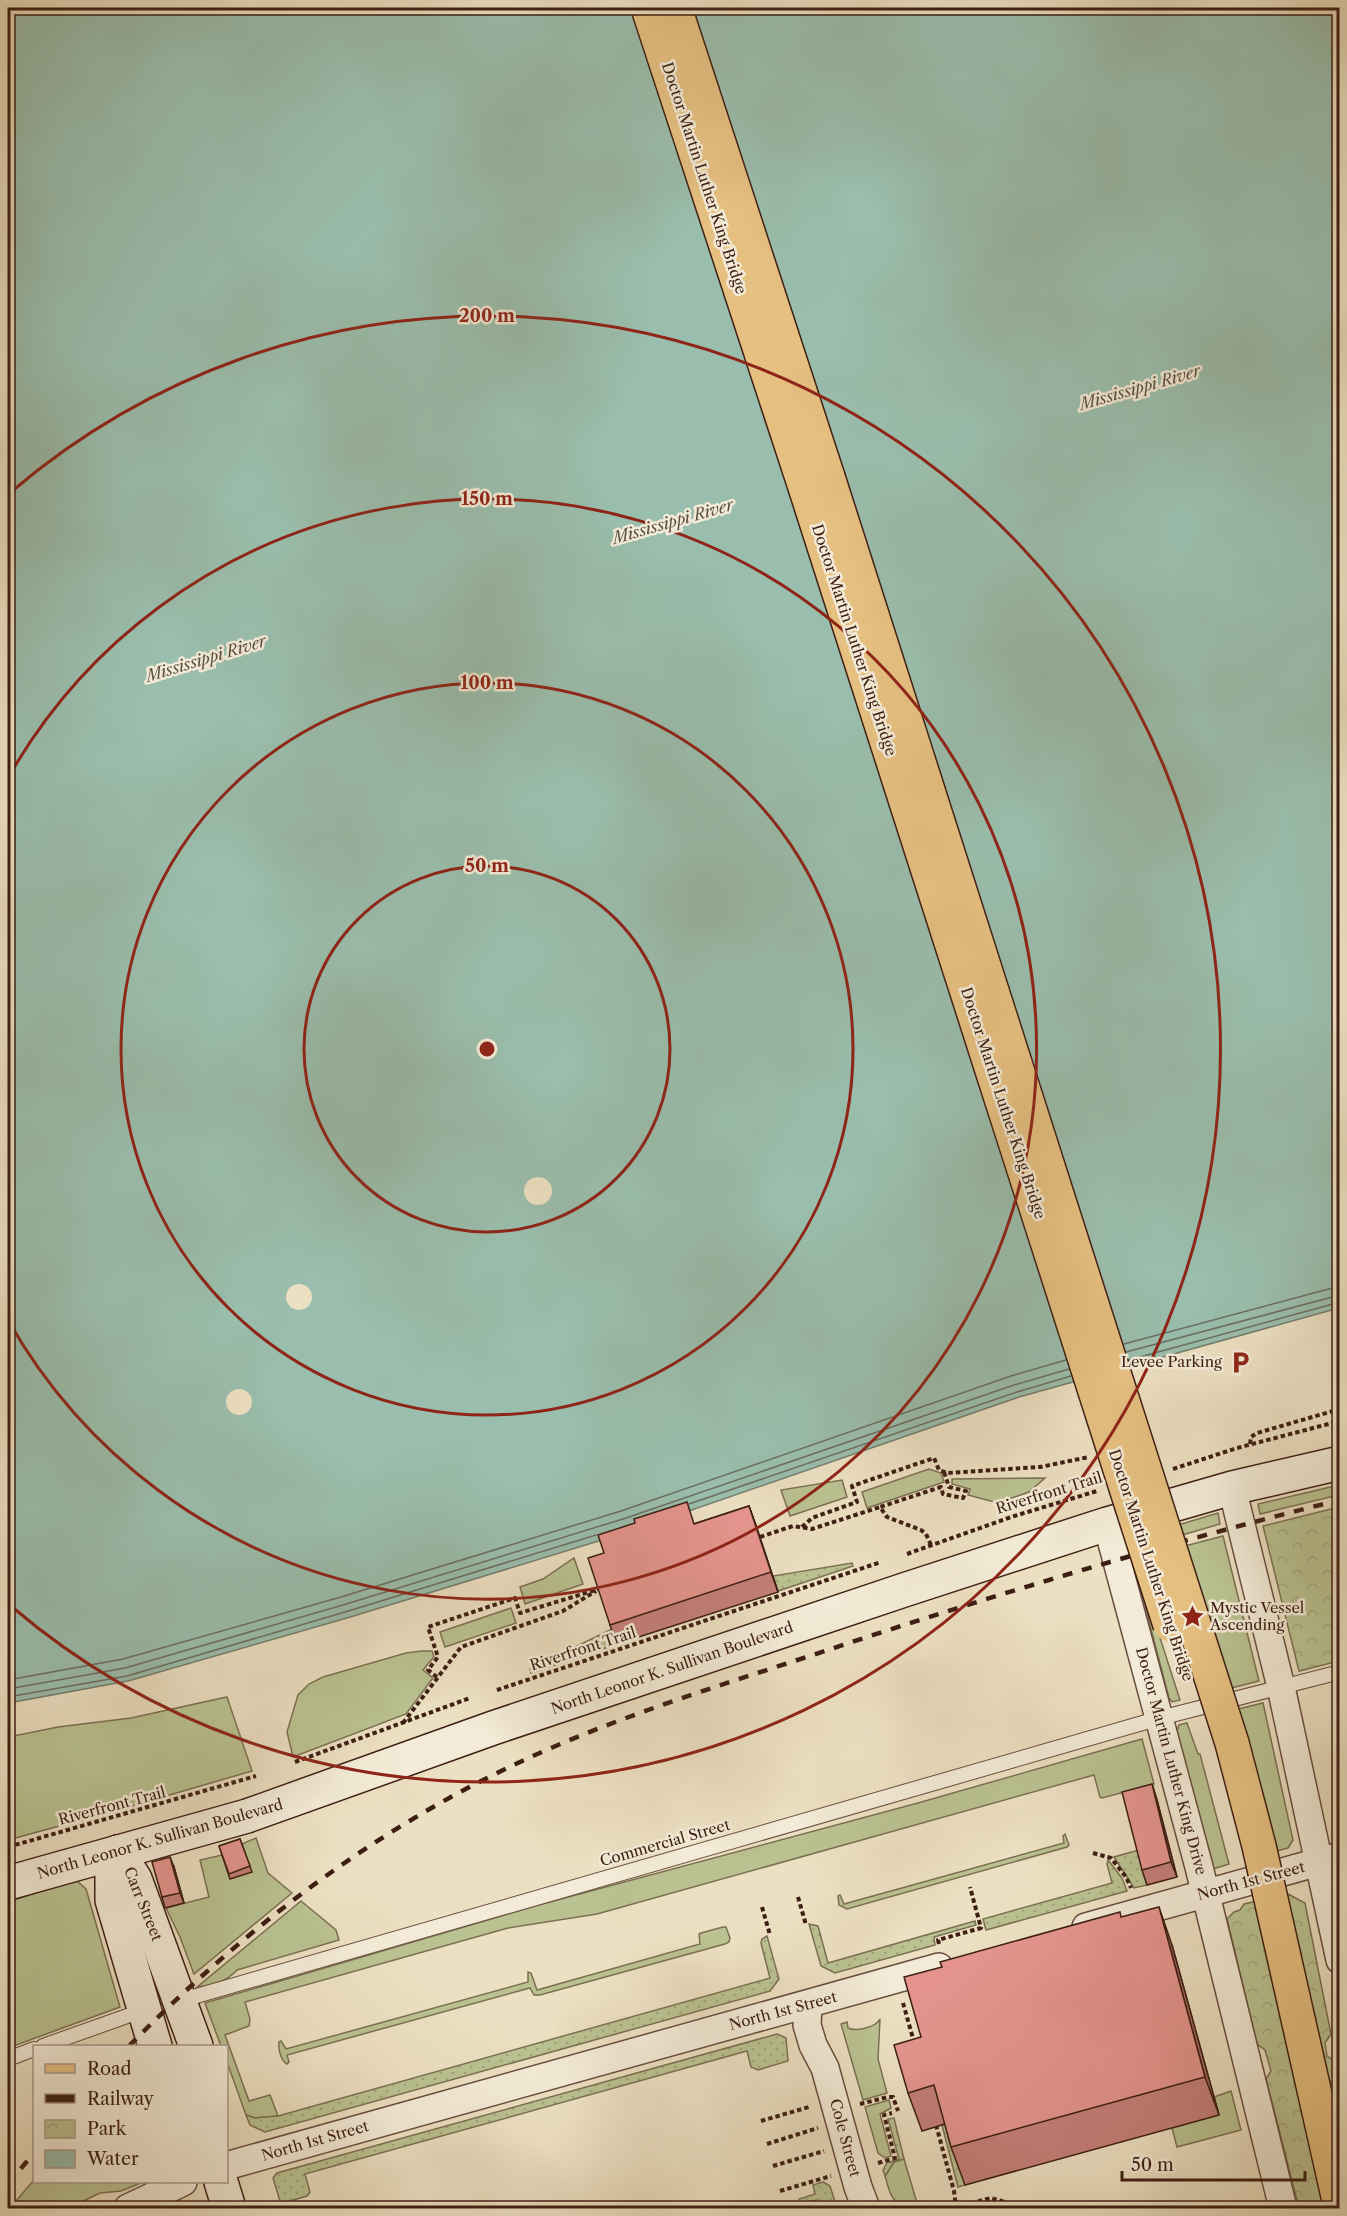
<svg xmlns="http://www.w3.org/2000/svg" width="1347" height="2216" viewBox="0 0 1347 2216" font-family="'Libre Caslon Text',serif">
<defs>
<pattern id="park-crowns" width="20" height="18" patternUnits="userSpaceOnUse" patternTransform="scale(1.5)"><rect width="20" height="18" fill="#bac292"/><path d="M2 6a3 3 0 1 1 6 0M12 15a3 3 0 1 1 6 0" fill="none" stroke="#a1a67d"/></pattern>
<pattern id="garden-dots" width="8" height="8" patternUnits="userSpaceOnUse" patternTransform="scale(1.5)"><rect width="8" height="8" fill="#bac292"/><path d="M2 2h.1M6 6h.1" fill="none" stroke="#a1a67d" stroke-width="1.8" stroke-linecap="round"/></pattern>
</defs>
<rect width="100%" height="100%" fill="#ece0c2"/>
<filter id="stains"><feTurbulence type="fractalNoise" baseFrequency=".00333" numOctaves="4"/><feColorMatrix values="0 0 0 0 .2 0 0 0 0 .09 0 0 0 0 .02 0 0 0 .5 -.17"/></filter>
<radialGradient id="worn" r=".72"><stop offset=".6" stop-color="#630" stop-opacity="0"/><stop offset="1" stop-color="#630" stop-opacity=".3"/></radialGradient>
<!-- grass -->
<g fill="#bac292" stroke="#7c7052" stroke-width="1.5">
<path d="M929,1469L941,1473L944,1482L867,1508L862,1492Z"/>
<path d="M1045,1478L1029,1492L998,1503L968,1495L970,1489L952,1484V1479Z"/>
<path d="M842,1480L847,1497L790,1516L781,1490Z"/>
<path d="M1339,1485V1495L1260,1514L1258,1504Z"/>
<path d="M1218,1513L1220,1524L1182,1535L1178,1525Z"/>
<path d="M1223,1536L1259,1681L1231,1688L1185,1546Z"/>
<path d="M574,1558L583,1584L525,1604L520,1587L543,1579Z"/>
<path d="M1133,1560H1135L1180,1700L1172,1702L1169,1698Z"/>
<path d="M511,1608L516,1623L445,1647L440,1632Z"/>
<path d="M422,1651H432L434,1657L423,1670L433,1678L406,1714L293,1757L287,1732L298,1695L309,1684L323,1677L406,1653Z"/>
<path d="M227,1697L252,1771L104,1814L101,1808L88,1812L89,1818L8,1840V1737L58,1727L131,1718Z"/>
<path d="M1263,1703L1293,1840L1288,1848L1276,1851L1238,1709Z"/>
<path d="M1187,1723L1198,1754H1200L1229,1864L1213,1869L1177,1731L1179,1725Z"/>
<path d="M1142,1739L1154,1784L1102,1798L1100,1797L1094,1775L597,1914L508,1928L245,2002L250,2019L249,2026L225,2035L249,2101L270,2095L278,2116L255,2118L246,2115L227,2062L226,2046H221L205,2003L535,1906L918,1803Z"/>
<path d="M1065,1834L1069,1845L1067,1847L847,1909L839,1905L838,1896L840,1895L844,1904L1064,1843L1063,1836Z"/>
<path d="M256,1838L268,1873L292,1893L194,1974L180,1937L166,1908L209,1897L200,1860L222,1855L251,1871L242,1844Z"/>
<path d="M76,1880L86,1889L120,2007L8,2048V1902Z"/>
<path d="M301,1901L336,1930L339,1940L237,1970C227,1981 212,1986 197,1987Z"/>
<path d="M723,1927H726L730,1938L729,1942L725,1944L540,1995H534L530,1988L287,2055L289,2062L287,2064C281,2061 278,2049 279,2042L281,2041L286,2049L528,1982V1972L531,1973L537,1990L700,1944L699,1934L701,1933Z"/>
<path d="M880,2019L878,2059L887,2093L863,2100L841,2024L847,2022L848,2028C856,2032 876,2027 880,2019Z"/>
<path d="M1231,2091L1241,2130L1177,2147L1172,2128L1219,2115L1214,2097Z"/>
<path d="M889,2100L891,2108L880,2114L891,2156L885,2158L878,2153L865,2107Z"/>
<path d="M904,2159L917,2203C912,2203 907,2205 902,2204C890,2202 888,2185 885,2176L894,2162Z"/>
<path d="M34,2180V2182H143L121,2191L100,2193L69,2208H10Z"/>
</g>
<!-- park -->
<g fill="url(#park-crowns)" stroke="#7c7052" stroke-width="1.5">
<path d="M1339,1507V1661L1299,1671L1263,1526Z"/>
<path d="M1288,1894L1305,1903L1331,2034L1325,2043L1327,2056L1337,2063L1339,2074V2208H1299L1266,2079L1271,2071L1265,2050L1257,2044L1227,1919L1234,1912L1240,1910L1244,1904Z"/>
</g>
<!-- garden -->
<g fill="url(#garden-dots)" stroke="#7c7052" stroke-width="1.5">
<path d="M852,1563L853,1566L778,1591L773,1576Z"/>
<path d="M612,1629L617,1644L531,1673L530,1669Z"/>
<path d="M1139,1850L1147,1885L1134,1888L1114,1857Z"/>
<path d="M1108,1860L1122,1878L1127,1891L986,1930L983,1919L1112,1883L1107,1864Z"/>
<path d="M975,1921L976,1925L934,1937L935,1945L835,1973L821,1966L809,1924L818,1926L828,1963Z"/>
<path d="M767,1936L779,1979L770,1991L265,2132L250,2125L246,2115L255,2118L278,2116L770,1978L761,1943L762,1939Z"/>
<path d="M777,2034L786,2038L788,2061L758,2070L751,2067L747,2051L305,2174L310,2192L307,2196L290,2201L292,2208H282L273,2178L277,2173Z"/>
<path d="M894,2118L904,2159L894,2162L885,2176L883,2170L887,2163L899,2159L888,2119Z"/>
<path d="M948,2124L965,2185L958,2187L942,2125Z"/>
<path d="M823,2182L830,2186L837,2208H820L817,2200L799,2204V2199L815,2194L813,2185Z"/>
</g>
<!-- water -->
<path fill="#9abead" stroke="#757e6f" stroke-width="1.5" d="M8,8H1339V1308L1019,1397L628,1532L347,1618L128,1681L8,1703Z"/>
<!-- pier -->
<g fill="#ece0c2">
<circle cx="538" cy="1191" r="14"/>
<circle cx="299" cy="1297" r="13"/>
<circle cx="239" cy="1402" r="13"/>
</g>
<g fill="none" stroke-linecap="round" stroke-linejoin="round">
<!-- shore -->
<g stroke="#6c6e60" stroke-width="1.5">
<path d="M1124,1344L1340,1286"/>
<path d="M1126,1352L1340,1295"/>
<path d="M1129,1360L1340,1302"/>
<path d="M689,1504L1017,1392L1071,1376"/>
<path d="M8,1680L123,1659L341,1597L621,1511L1011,1376L1066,1360"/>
<path d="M8,1689L125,1668L343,1605L623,1519L1014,1385L1069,1369"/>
<path d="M8,1697L127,1676L345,1612L596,1535"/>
</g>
<defs>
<g id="lane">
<path d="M179,2001L1160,1718L1340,1672"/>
<path d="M43,2046L144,2010"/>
<path d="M8,2059L34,2049"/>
</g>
<g id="street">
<path d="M1232,1488L1281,1687L1340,1960"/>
<path d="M1107,1524L1199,1867L1283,2208"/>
<path d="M1086,1927L1340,1856"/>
<path d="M808,2004L807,2025L813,2045L825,2068L858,2187L866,2208"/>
<path d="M226,2166L939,1967"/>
<path d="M128,2208L183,2182"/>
</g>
<g id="secondary">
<path d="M118,1852L135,1879L196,2046"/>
<path d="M118,1852L112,1875V1900L155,2046"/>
<path d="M8,1883L247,1816L493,1728L904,1590L1107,1524L1232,1488L1340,1463"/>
<path d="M221,2182L229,2208"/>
</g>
<g id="primary">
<path d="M648,8L804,484"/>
<path d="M675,8L828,477"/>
</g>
</defs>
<!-- lane casing -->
<use href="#lane" stroke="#694e3f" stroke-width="16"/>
<!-- street casing -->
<use href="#street" stroke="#694e3f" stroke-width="30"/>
<!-- secondary casing -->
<use href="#secondary" stroke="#3d1e13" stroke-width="36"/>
<!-- primary casing -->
<use href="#primary" stroke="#3d1e13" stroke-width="36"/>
<!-- path -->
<g stroke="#3d1e13" stroke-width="4" stroke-dasharray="4.5 3" stroke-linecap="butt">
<path d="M1250,1444L1251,1437L1257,1433L1340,1409"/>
<path d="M1173,1469L1237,1448L1340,1421"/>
<path d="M802,1527L812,1518L857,1502L852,1486L934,1458L939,1470L947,1473L1040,1467L1089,1457"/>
<path d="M760,1537L793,1526L812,1529L880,1507"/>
<path d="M931,1545L926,1534L921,1530L887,1517L880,1507L941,1487L943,1494L963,1498L966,1491L949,1487L944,1472"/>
<path d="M907,1554L1011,1517L1097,1491"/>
<path d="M437,1677L428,1670L438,1657L428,1627L515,1598L520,1613L599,1589"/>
<path d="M497,1690L881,1562"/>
<path d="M403,1723L461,1647L563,1611L596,1591"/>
<path d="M295,1762L470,1698"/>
<path d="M8,1847L256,1776"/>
<path d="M1093,1853L1111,1858L1126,1877L1131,1888"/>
<path d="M798,1897L806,1925"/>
<path d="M762,1907L770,1935"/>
<path d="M939,1944L938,1940L981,1928L970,1887"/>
<path d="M903,2003L914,2042"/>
<path d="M860,2104L888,2097H893L898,2111"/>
<path d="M761,2121L809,2107"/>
<path d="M936,2125L954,2191L956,2208"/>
<path d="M767,2144L818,2128"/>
<path d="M878,2163L895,2158L884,2115L892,2113"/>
<path d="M773,2166L824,2151"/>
<path d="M780,2191L831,2176"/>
<path d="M956,2207L991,2198L1026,2208"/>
</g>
<!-- lane -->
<use href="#lane" stroke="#f3ebd7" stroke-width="14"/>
<!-- street -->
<use href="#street" stroke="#f3ebd7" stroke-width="27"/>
<!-- secondary -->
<use href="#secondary" stroke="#f3ebd7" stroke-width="33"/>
<!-- primary -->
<use href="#primary" stroke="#e6c081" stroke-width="33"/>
<!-- rail -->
<g stroke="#3d1e13" stroke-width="4.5" stroke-dasharray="10 10" stroke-linecap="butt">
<path d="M129,2046C235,1938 355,1844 491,1776C606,1718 730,1683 852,1642C1013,1589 1175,1541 1340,1500"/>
<path d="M8,2184L34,2153"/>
</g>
<defs>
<g id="primary-bridge">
<path d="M828,477L1232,1743L1259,1846L1340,2205"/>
<path d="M804,484L1170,1625"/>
</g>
</defs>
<!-- primary-bridge casing -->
<use href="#primary-bridge" stroke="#3d1e13" stroke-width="36" stroke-linecap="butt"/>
<!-- primary-bridge -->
<use href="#primary-bridge" stroke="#e6c081" stroke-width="33"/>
</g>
<!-- wall -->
<g fill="#c47f79" stroke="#3d1e13" stroke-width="1.5">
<path d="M749,1506L778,1592L617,1644L610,1625L604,1553Z"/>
<path d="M1152,1784L1157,1800L1177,1877L1147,1885L1142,1870Z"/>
<path d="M240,1839L252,1872L230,1879L219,1846Z"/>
<path d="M174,1867L184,1903L165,1908L162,1897Z"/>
<path d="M1121,1917L1172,1945L1219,2115L965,2185L951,2147L945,2124L922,2131L908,2093Z"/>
</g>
<!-- shaded-wall -->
<g fill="#a06863" stroke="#3d1e13" stroke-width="1.5">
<path d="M749,1506L756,1525L778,1592L771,1572Z"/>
<path d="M1152,1784L1157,1800L1177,1877L1171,1862Z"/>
<path d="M170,1857L174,1867L184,1903L180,1893Z"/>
<path d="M1159,1907L1172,1945L1219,2115L1205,2077Z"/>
</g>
<!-- building -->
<g fill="#e4948d" stroke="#3d1e13" stroke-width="1.5">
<path d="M687,1502L694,1524L749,1506L771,1572L610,1625L588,1558L604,1553L598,1535L635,1523L634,1519Z"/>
<path d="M1152,1784L1171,1862L1142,1870L1122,1792Z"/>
<path d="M240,1839L250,1866L229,1874L219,1846Z"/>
<path d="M170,1857L180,1893L162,1897L152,1862Z"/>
<path d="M1159,1907L1205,2077L951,2147L934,2085L908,2093L894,2045L921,2037L904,1977L942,1967L940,1962L1120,1912L1121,1917Z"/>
</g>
<!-- distance rings -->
<g fill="none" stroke="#8f2418" stroke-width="3">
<circle cx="487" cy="1049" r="183"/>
<circle cx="487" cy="1049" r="366"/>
<path d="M8 778A550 550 0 1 1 8 1320"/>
<path d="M11 492A733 733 0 1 1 11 1606"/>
</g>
<!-- icons -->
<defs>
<symbol id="parking-bare" viewBox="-9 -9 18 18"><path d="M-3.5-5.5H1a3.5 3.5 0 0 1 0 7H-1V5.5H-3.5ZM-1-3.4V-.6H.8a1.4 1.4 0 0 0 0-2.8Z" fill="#8f2418" stroke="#f3ebd7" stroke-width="2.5" paint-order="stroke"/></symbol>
<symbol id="sight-bare" viewBox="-9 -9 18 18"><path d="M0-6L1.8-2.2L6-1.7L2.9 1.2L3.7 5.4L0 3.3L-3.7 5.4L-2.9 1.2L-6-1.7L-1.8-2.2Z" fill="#8f2418" stroke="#f3ebd7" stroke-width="2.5" paint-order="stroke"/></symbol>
</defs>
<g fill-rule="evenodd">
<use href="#parking-bare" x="1224" y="1346" width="33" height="33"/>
<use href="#sight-bare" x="1176" y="1600" width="33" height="33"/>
</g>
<g text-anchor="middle" stroke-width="5" stroke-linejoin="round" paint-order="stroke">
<!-- street labels -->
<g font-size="15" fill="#3d1e13" stroke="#f3ebd7">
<text transform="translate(704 178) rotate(72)" y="5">Doctor Martin Luther King Bridge</text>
<text transform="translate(854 640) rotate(72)" y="5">Doctor Martin Luther King Bridge</text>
<text transform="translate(1003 1103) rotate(72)" y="5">Doctor Martin Luther King Bridge</text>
<text transform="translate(1049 1493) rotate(-17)" y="5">Riverfront Trail</text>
<text transform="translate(1151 1565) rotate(72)" y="5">Doctor Martin Luther King Bridge</text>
<text transform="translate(583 1649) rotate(-18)" y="5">Riverfront Trail</text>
<text transform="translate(672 1668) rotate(-19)" y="5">North Leonor K. Sullivan Boulevard</text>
<text transform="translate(1171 1761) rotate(75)" y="5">Doctor Martin Luther King Drive</text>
<text transform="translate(112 1806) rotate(-15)" y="5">Riverfront Trail</text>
<text transform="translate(160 1839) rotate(-16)" y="5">North Leonor K. Sullivan Boulevard</text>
<text transform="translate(665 1843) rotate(-16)" y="5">Commercial Street</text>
<text transform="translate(1251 1881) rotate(-15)" y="5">North 1st Street</text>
<text transform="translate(143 1904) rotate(68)" y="5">Carr Street</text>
<text transform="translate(783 2011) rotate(-15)" y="5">North 1st Street</text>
<text transform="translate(845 2138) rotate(75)" y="5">Cole Street</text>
<text transform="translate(315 2141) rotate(-16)" y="5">North 1st Street</text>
</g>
<!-- poi labels -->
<g font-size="15" fill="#3d1e13" stroke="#f3ebd7" text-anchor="end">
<text x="1222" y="1367">Levee Parking</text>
<text x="1210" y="1613" text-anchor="start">Mystic Vessel<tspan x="1210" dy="17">Ascending</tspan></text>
</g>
<!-- water labels -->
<g font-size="16" font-style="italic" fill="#594e41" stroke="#f3ebd7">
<text transform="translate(1140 387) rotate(-16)" y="6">Mississippi River</text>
<text transform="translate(673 521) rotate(-16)" y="6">Mississippi River</text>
<text transform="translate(206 658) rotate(-17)" y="6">Mississippi River</text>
</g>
</g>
<circle cx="487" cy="1049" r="9" fill="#8f2418" stroke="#f3ebd7" stroke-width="3"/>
<g font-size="18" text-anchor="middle" font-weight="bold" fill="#8f2418" stroke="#f3ebd7" stroke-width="5" stroke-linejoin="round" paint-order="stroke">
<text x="487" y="322">200 m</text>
<text x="487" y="505">150 m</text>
<text x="487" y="689">100 m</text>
<text x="487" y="872">50 m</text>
</g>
<!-- margin -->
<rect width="1347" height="2216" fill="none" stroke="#ece0c2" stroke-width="30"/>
<rect x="9" y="9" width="1329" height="2198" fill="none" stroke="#3d1e13" stroke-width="3"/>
<rect x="15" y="15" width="1317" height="2186" fill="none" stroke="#3d1e13" stroke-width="1.5"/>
<!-- legend -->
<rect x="33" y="2045" width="195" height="138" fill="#f3ebd7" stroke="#aa9989" stroke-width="1.5"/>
<rect x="45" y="2064" width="30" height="9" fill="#e6c081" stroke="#aa9989" stroke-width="1.5"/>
<text x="87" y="2075" font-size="18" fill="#3d1e13">Road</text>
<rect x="45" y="2094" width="30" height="9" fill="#3d1e13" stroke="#aa9989" stroke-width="1.5"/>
<text x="87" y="2105" font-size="18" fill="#3d1e13">Railway</text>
<rect x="45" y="2120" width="30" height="18" fill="url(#park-crowns)" stroke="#aa9989" stroke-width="1.5"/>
<text x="87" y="2135" font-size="18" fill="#3d1e13">Park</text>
<rect x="45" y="2150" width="30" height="18" fill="#9abead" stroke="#aa9989" stroke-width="1.5"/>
<text x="87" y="2165" font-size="18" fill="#3d1e13">Water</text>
<!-- scale -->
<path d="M1122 2171v9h183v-9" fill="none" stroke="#3d1e13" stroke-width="3"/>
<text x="1131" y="2171" font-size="18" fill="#3d1e13" stroke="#f3ebd7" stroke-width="4.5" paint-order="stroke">50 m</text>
<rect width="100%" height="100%" filter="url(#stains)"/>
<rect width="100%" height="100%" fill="url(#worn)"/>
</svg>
